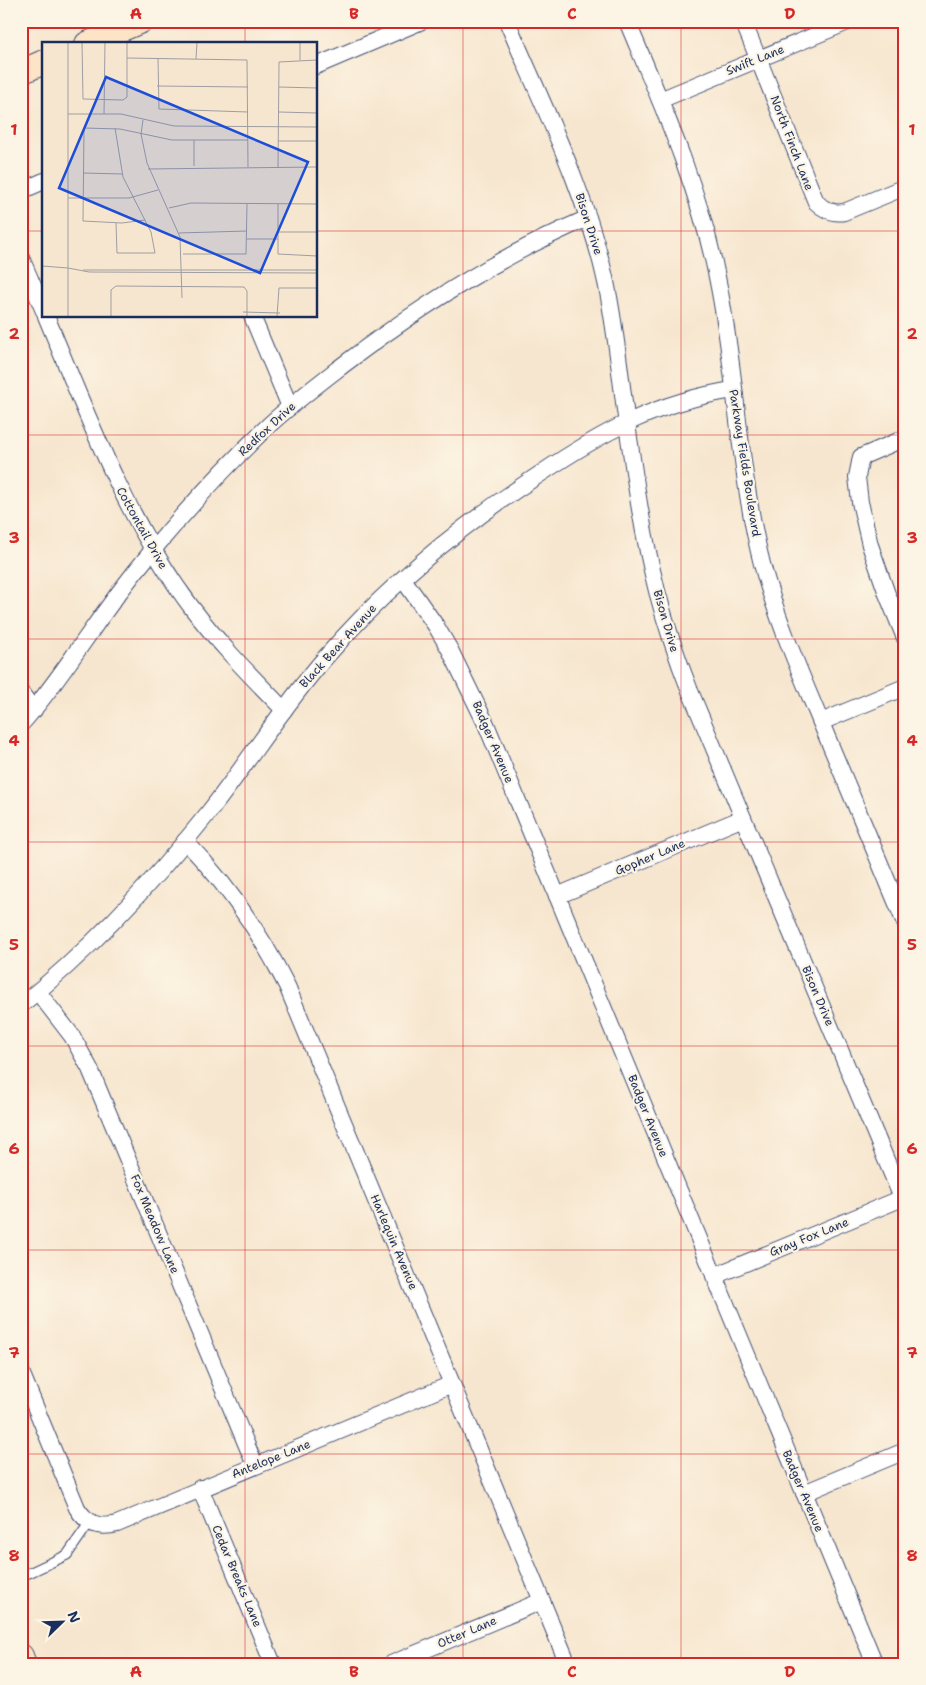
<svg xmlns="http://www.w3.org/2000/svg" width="926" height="1685" viewBox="0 0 926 1685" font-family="'Shantell Sans',sans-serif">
<rect width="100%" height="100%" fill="#fcf5e5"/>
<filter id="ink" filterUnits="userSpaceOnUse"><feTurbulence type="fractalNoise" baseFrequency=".02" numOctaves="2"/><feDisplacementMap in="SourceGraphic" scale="10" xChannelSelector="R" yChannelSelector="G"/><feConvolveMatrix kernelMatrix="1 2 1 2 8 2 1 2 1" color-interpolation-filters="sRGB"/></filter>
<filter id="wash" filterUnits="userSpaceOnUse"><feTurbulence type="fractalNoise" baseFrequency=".0096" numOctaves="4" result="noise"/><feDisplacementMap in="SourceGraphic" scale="20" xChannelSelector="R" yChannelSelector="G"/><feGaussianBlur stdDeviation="1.12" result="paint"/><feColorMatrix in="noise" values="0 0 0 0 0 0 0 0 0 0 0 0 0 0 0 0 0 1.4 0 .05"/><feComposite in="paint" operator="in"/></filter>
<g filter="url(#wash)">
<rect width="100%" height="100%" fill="#f7e6cf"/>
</g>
<g filter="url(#ink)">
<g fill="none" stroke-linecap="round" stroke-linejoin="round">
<defs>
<path id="lane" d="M29,1573L67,1555L90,1522"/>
<g id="street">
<path d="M507,21C543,106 586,191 606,282C616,329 620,376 627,424C635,480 643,536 657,591C666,625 677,658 690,691L902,1198"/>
<path d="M627,21C662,105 699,187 717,277C737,372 738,470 762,564C777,620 800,672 822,725C850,791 877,857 905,923"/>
<path d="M743,21L816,202C824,210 832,214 844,212L905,187"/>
<path d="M316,66L422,21"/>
<path d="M660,100L850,21"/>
<path d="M21,191L44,181"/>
<path d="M21,258L44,311"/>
<path d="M46,316C88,417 126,520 192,608C220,645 252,677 284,710"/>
<path d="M252,316L290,407"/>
<path d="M905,438L861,457L857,477L860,502L870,545L887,594L905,638"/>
<path d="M403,579L436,626L450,650L486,724L875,1664"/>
<path d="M21,693L34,710"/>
<path d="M821,722L905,687"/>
<path d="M21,724C44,699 62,672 82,644C104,612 127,581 152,551C188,508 227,465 268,426C292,404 317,385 343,365C419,307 500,256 588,218"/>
<path d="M185,841C227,884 260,932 287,986L568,1664"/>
<path d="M557,896L743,818"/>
<path d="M38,992L72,1036L90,1069L255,1465"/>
<path d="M21,1005C92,949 154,881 209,812C249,761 283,706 325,658C386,587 459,527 537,476C601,433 656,402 733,390"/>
<path d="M714,1276L905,1197"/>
<path d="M21,1372L77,1508C86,1523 99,1529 117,1524L452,1384"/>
<path d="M200,1488L273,1664"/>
<path d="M804,1493L905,1451"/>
<path d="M391,1664L542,1601"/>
</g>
<g id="secondary">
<path d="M87,44L141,21"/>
<path d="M21,72L44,62"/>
<path d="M21,1656L24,1664"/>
</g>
</defs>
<!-- lane casing -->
<use href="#lane" stroke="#3c4a6f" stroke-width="11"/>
<!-- street casing -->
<use href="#street" stroke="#3c4a6f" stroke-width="18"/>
<!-- secondary casing -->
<use href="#secondary" stroke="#3c4a6f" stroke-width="26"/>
<!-- lane -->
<use href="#lane" stroke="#fff" stroke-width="9"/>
<!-- street -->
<use href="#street" stroke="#fff" stroke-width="16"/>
<!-- secondary -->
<use href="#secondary" stroke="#fee4c6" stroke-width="24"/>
</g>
</g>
<!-- grid -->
<path fill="none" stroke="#d62828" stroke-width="1" stroke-opacity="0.55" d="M245,21V44M463,21V1664M681,21V1664M21,231H44M316,231H905M245,316V1664M21,435H905M21,639H905M21,842H905M21,1046H905M21,1250H905M21,1454H905"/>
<g text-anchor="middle" stroke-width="4.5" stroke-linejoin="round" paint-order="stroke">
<!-- street labels -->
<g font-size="12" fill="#1b2f5e" stroke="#fcf5e5">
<text transform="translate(755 60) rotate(-22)" y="4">Swift Lane</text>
<text transform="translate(792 143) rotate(69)" y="4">North Finch Lane</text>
<text transform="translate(589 224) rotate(72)" y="4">Bison Drive</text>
<text transform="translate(267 429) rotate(-43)" y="4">Redfox Drive</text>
<text transform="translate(745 463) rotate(81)" y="4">Parkway Fields Boulevard</text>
<text transform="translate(142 528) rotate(61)" y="4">Cottontail Drive</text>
<text transform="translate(666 621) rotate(74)" y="4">Bison Drive</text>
<text transform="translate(338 646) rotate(-48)" y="4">Black Bear Avenue</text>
<text transform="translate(493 742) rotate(67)" y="4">Badger Avenue</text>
<text transform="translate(650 857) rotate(-23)" y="4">Gopher Lane</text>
<text transform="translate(818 996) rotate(67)" y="4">Bison Drive</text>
<text transform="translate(648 1116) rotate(68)" y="4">Badger Avenue</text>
<text transform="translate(155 1224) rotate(67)" y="4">Fox Meadow Lane</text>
<text transform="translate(809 1237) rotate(-22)" y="4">Gray Fox Lane</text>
<text transform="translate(394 1242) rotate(67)" y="4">Harlequin Avenue</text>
<text transform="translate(271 1459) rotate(-22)" y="4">Antelope Lane</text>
<text transform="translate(803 1491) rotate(67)" y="4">Badger Avenue</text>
<text transform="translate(237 1576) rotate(67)" y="4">Cedar Breaks Lane</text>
<text transform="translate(467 1632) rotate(-23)" y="4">Otter Lane</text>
</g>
</g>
<!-- overview -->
<g transform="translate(42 42)">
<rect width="275" height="275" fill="#f7e6cf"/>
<path fill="none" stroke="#9f9da2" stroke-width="1" d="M40,0L41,57L81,58L85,55V0M85,16L205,18L206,125M116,17L117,67L206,70M154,17L155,0M258,18V0M115,44L206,45M237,45L275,46M237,70L275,71M26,72H79L132,84L275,85M62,72L63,0M101,78L99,92L105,121L138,195L140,256M73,86L81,135L109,190L113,211H75L74,181M236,99H275M152,124V98M236,125L237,20L275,18M106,127L275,125M41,131L80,132M26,156H87L116,148M236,162V212L275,214M127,166L149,161L275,162M103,178L80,181L41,179L42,86L78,87L130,98H206M236,190H275M137,191L205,189M205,197H236M141,212H204L205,162M0,224L26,226V0M41,228H275M201,270L238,271M235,274L237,246H275M26,275V226L47,230L275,231M69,275V248L74,244L202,245L205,249V274"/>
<path fill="#1d4ed8" fill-opacity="0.15" stroke="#1d4ed8" stroke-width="2.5" d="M64,35L266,120L218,231L17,146Z"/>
<rect width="275" height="275" fill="none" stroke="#1b2f5e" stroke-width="2.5"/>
</g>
<!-- margin -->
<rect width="926" height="1685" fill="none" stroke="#fcf5e5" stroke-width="55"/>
<!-- north arrow -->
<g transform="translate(62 1622) rotate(67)" stroke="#fcf5e5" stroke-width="4" paint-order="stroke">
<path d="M0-4L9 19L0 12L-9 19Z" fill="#1b2f5e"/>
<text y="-8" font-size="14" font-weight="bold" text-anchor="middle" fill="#1b2f5e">N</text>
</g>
<rect x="28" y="28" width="870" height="1630" fill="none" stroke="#d62828" stroke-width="2"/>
<g font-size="16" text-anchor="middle" font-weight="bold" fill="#d62828">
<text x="136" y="19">A</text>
<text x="354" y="19">B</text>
<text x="572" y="19">C</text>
<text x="790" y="19">D</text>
<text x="14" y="135">1</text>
<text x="912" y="135">1</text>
<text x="14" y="339">2</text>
<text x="912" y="339">2</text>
<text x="14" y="543">3</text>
<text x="912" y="543">3</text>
<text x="14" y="746">4</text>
<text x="912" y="746">4</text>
<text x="14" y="950">5</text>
<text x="912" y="950">5</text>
<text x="14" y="1154">6</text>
<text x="912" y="1154">6</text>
<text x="14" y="1358">7</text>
<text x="912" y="1358">7</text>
<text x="14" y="1561">8</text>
<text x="912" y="1561">8</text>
<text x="136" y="1677">A</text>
<text x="354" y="1677">B</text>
<text x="572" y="1677">C</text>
<text x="790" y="1677">D</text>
</g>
</svg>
